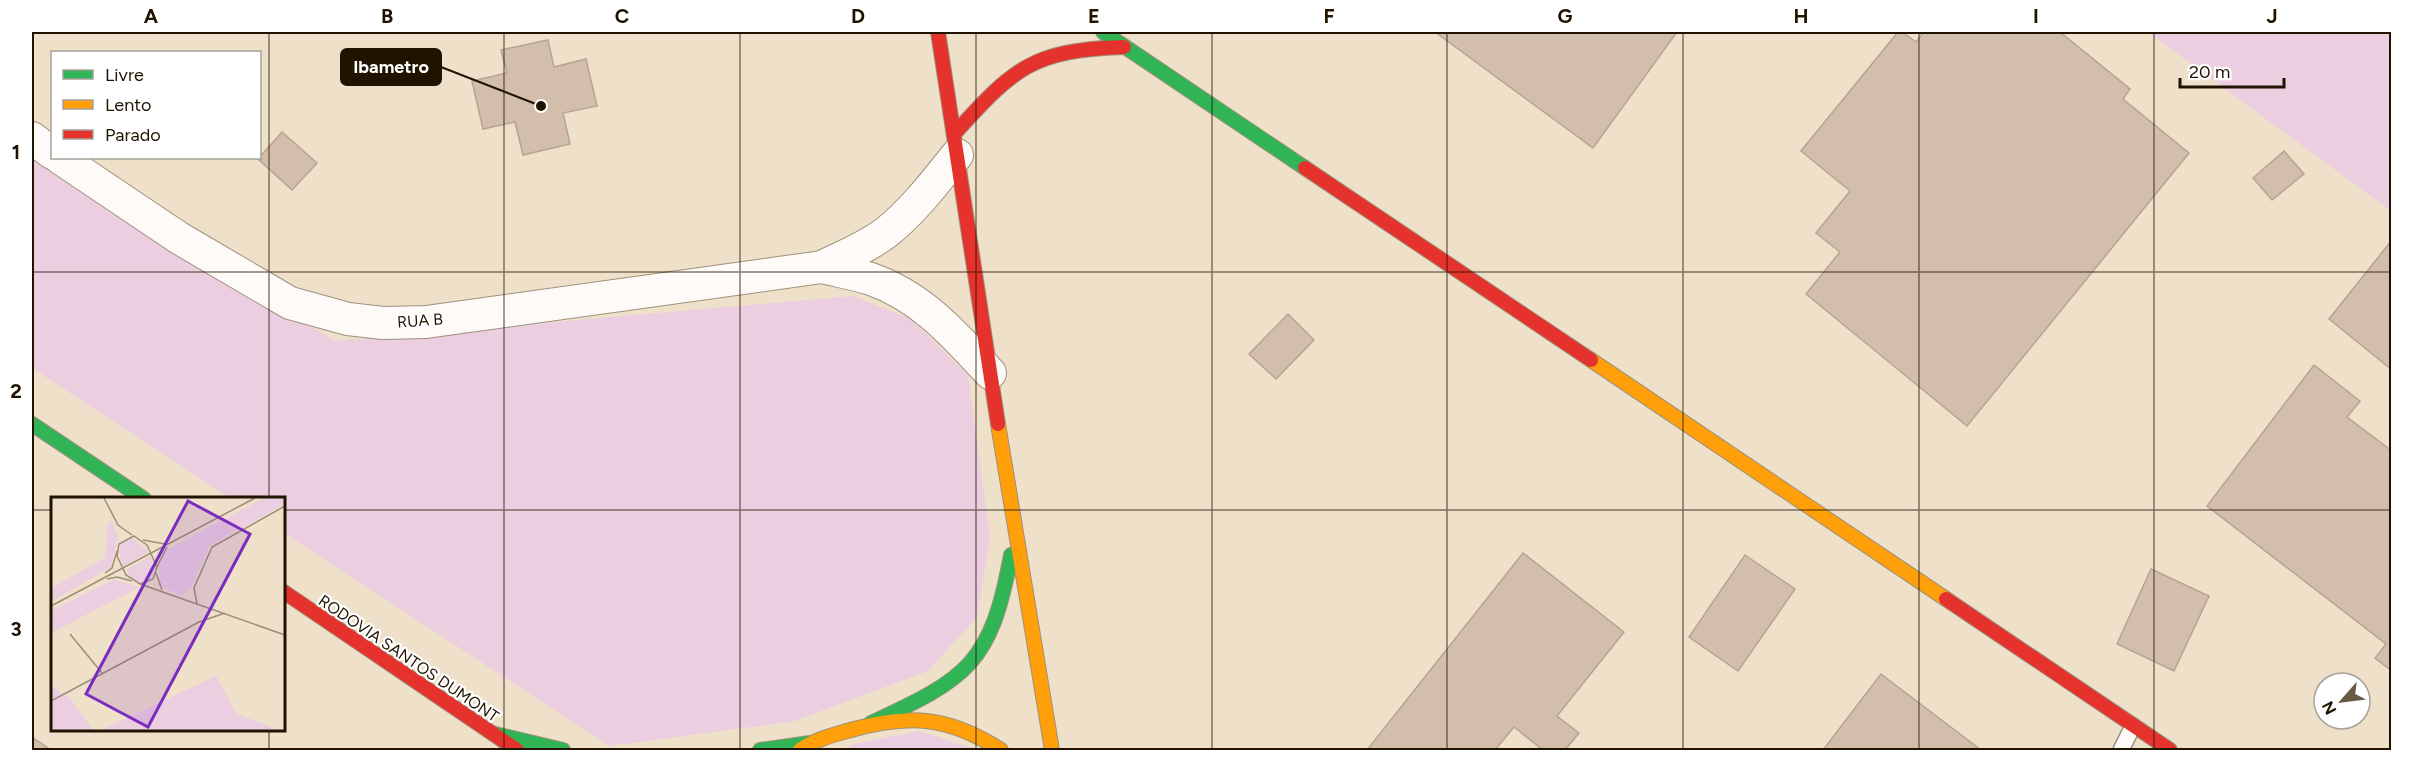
<svg xmlns="http://www.w3.org/2000/svg" width="2423" height="782" viewBox="0 0 2423 782" font-family="Figtree,sans-serif">
<rect width="100%" height="100%" fill="#efe0c9"/>
<!-- green -->
<g fill="#eccee1">
<path d="M2148,32H2391V211Z"/>
<path d="M32,156L335,341L853,296L911,319L968,375L990,538L977,617L928,671L795,721L609,746L284,533V499L230,498L32,368Z"/>
<path d="M919,731L979,750H844L853,744Z"/>
</g>
<!-- building -->
<g fill="#d2beaa" stroke="#b7a490" stroke-width="1.5">
<path d="M1435,32H1677L1593,148Z"/>
<path d="M1898,32H1902L1916,42L1924,32H2060L2130,89L2123,99L2189,153L1967,426L1806,294L1840,252L1816,233L1850,191L1801,151Z"/>
<path d="M548,40L554,67L586,59L597,106L563,113L570,144L523,155L515,122L483,129L472,81L507,73L501,50Z"/>
<path d="M282,132L317,163L292,190L258,159Z"/>
<path d="M2284,151L2304,174L2272,200L2253,178Z"/>
<path d="M2392,240V370L2329,319Z"/>
<path d="M1288,314L1314,340L1276,379L1249,354Z"/>
<path d="M2314,365L2360,401L2347,417L2392,451V671L2375,658L2386,644L2207,506Z"/>
<path d="M1523,553L1624,632L1557,716L1579,733L1565,750H1543L1514,727L1495,750H1367Z"/>
<path d="M1745,555L1795,589L1738,671L1689,637Z"/>
<path d="M2151,569L2209,596L2174,671L2117,644Z"/>
<path d="M1881,674L1981,750H1823Z"/>
<path d="M32,737L51,750H32Z"/>
</g>
<g fill="none" stroke-linecap="round" stroke-linejoin="round">
<defs>
<path id="lane" d="M2121,750L2133,726"/>
<g id="street">
<path d="M32,138L52,153"/>
<path d="M60,158L179,238L290,303L348,319L383,323L426,322L822,267C844,256 868,247 888,231C915,209 935,182 957,155"/>
<path d="M822,267C838,271 855,274 871,279C922,297 954,334 990,373"/>
</g>
<g id="fast">
<path d="M1103,32L1305,168"/>
<path d="M32,424L144,499"/>
<path d="M871,723C968,678 991,664 1011,555"/>
<path d="M495,734L563,750"/>
<path d="M760,750L810,743"/>
</g>
<g id="slow">
<path d="M1591,360L1946,599"/>
<path d="M998,424L1052,750"/>
<path d="M800,750C814,740 830,736 847,731C908,714 946,715 1001,750"/>
</g>
<g id="jam">
<path d="M938,32L998,424"/>
<path d="M954,134C1014,68 1032,50 1124,47"/>
<path d="M1305,168L1591,360"/>
<path d="M284,592L517,750"/>
<path d="M1946,599L2170,750"/>
</g>
</defs>
<!-- lane casing -->
<use href="#lane" stroke="#9e917c" stroke-width="18"/>
<!-- street casing -->
<use href="#street" stroke="#9e917c" stroke-width="34"/>
<!-- fast casing -->
<use href="#fast" stroke="#9e917c" stroke-width="16"/>
<!-- slow casing -->
<use href="#slow" stroke="#9e917c" stroke-width="16"/>
<!-- jam casing -->
<use href="#jam" stroke="#9e917c" stroke-width="16"/>
<!-- lane -->
<use href="#lane" stroke="#fdfaf7" stroke-width="15"/>
<!-- street -->
<use href="#street" stroke="#fdfaf7" stroke-width="32"/>
<!-- fast -->
<use href="#fast" stroke="#30b455" stroke-width="14"/>
<!-- slow -->
<use href="#slow" stroke="#ff9f0a" stroke-width="14"/>
<!-- jam -->
<use href="#jam" stroke="#e5322d" stroke-width="14"/>
</g>
<!-- grid -->
<path fill="none" stroke="#201300" stroke-width="1.5" stroke-opacity="0.55" d="M269,32V499M504,32V750M740,32V750M976,32V750M1212,32V750M1447,32V750M1683,32V750M1919,32V750M2154,32V750M32,272H2392M32,510H52M284,510H2392M269,730V750"/>
<g text-anchor="middle" stroke-width="4.5" stroke-linejoin="round" paint-order="stroke">
<!-- street labels -->
<g font-size="16" fill="#201300" stroke="#fff">
<text transform="translate(420 320) rotate(-4)" y="6">RUA B</text>
<text transform="translate(409 658) rotate(34)" y="6">RODOVIA SANTOS DUMONT</text>
</g>
</g>
<!-- overview -->
<g transform="translate(51 497)">
<rect width="234" height="234" fill="#efe0c9"/>
<path d="M213,1H234V7L158,49L140,92L129,98L109,89L108,70L114,54ZM61,24L67,40L60,70L0,105V91L54,61L57,25ZM77,42H83L98,55L72,69L68,56L70,47ZM100,59L102,79L92,86L81,83L75,73ZM63,82L95,93L85,92L0,136V114ZM165,179L185,216L227,233H50ZM0,188L19,201L42,233H0Z" fill="#eccee1"/>
<path fill="none" stroke="#9c8e79" stroke-width="1.5" d="M53,1L67,28L81,38M83,39L96,48L106,70L102,82L89,87L75,78L66,59L68,47ZM92,43L114,47M106,70L116,50M54,76L61,71L66,54M105,76L111,93M56,82L66,80L81,84M89,87L234,138M146,107L143,91L161,50L234,9M0,109L204,1M19,137L51,176M0,204L148,125L174,116"/>
<path fill="#7b2cbf" fill-opacity="0.15" stroke="#7b2cbf" stroke-width="3" d="M137,4L199,37L97,230L35,197Z"/>
<rect width="234" height="234" fill="none" stroke="#201300" stroke-width="3"/>
</g>
<!-- callouts -->
<path fill="none" stroke="#201300" stroke-width="2" d="M541 106L441 67"/>
<circle fill="#201300" stroke="#fff" stroke-width="2" cx="541" cy="106" r="6"/>
<rect fill="#201300" stroke="#201300" stroke-width="2" x="341" y="49" width="100" height="36" rx="6"/>
<g font-size="18" text-anchor="middle" font-weight="bold" fill="#fff">
<text x="391" y="73">Ibametro</text>
</g>
<!-- border -->
<rect width="2423" height="782" fill="none" stroke="#ffffff" stroke-width="66"/>
<!-- legend -->
<rect x="51" y="51" width="210" height="108" fill="#ffffff" stroke="#a6a199" stroke-width="1.5"/>
<rect x="63" y="70" width="30" height="9" fill="#30b455" stroke="#a6a199" stroke-width="1.5"/>
<text x="105" y="81" font-size="18" fill="#201300">Livre</text>
<rect x="63" y="100" width="30" height="9" fill="#ff9f0a" stroke="#a6a199" stroke-width="1.5"/>
<text x="105" y="111" font-size="18" fill="#201300">Lento</text>
<rect x="63" y="130" width="30" height="9" fill="#e5322d" stroke="#a6a199" stroke-width="1.5"/>
<text x="105" y="141" font-size="18" fill="#201300">Parado</text>
<!-- north arrow -->
<g transform="translate(2342 701) rotate(242)"><circle r="28" fill="#ffffff" stroke="#a6a199" stroke-width="1.5"/>
<path d="M0-4.5L10 22L0 15L-10 22Z" fill="#685b46"/>
<text y="-9" font-size="16" font-weight="bold" text-anchor="middle" fill="#201300">N</text>
</g>
<!-- scale -->
<path d="M2180 78v9h104v-9" fill="none" stroke="#201300" stroke-width="3"/>
<text x="2189" y="78" font-size="18" fill="#201300" stroke="#ffffff" stroke-width="4.5" paint-order="stroke">20 m</text>
<rect x="33" y="33" width="2357" height="716" fill="none" stroke="#201300" stroke-width="2"/>
<g font-size="20" text-anchor="middle" font-weight="bold" fill="#201300">
<text x="151" y="23">A</text>
<text x="387" y="23">B</text>
<text x="622" y="23">C</text>
<text x="858" y="23">D</text>
<text x="1094" y="23">E</text>
<text x="1329" y="23">F</text>
<text x="1565" y="23">G</text>
<text x="1801" y="23">H</text>
<text x="2036" y="23">I</text>
<text x="2272" y="23">J</text>
<text x="16" y="159">1</text>
<text x="16" y="398">2</text>
<text x="16" y="636">3</text>
</g>
</svg>
